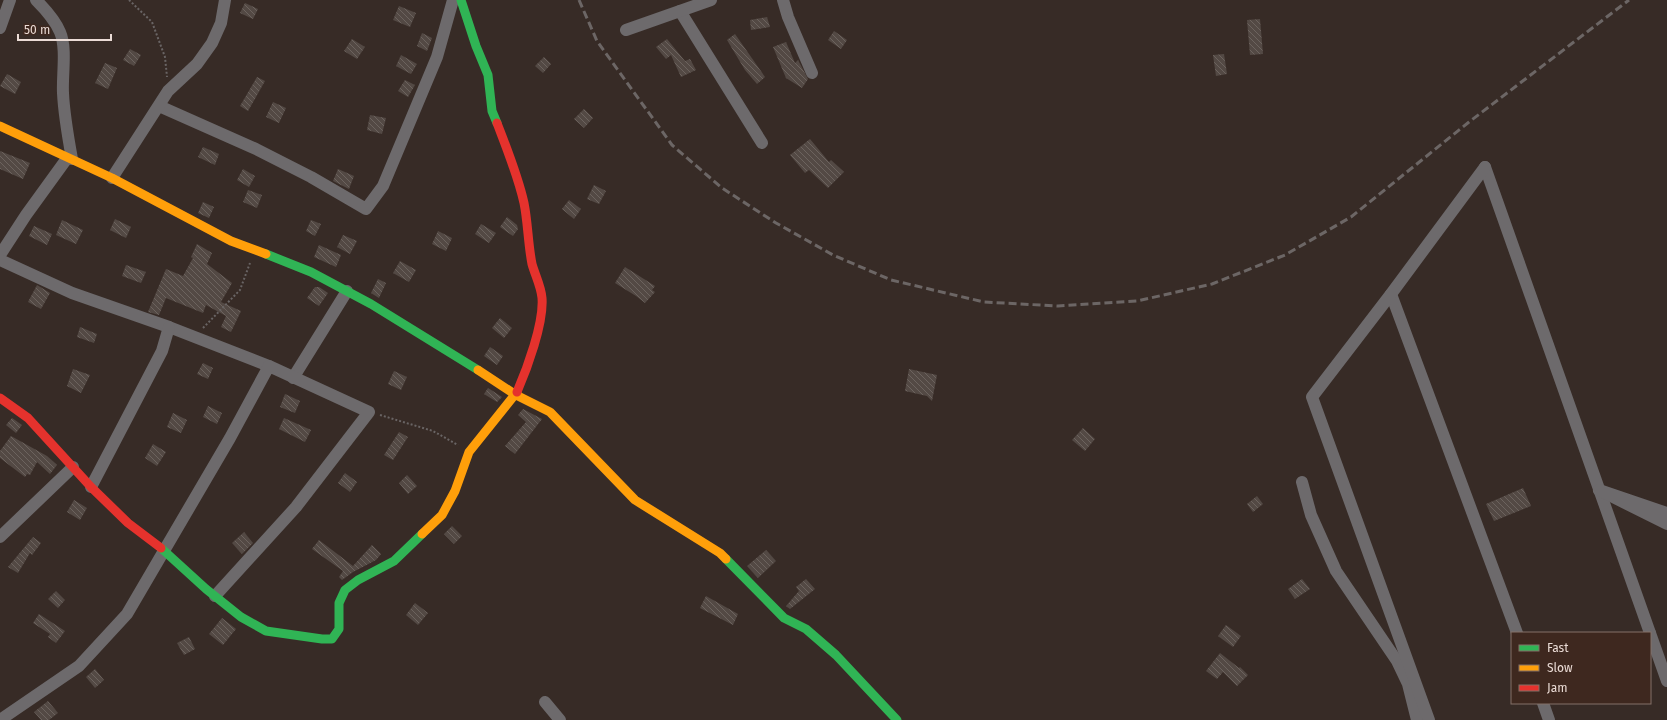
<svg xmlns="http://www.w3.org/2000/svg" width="1667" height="720" viewBox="0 0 1667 720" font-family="'Fira Sans',sans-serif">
<defs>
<pattern id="building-back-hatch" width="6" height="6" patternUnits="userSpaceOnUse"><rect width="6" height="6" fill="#534944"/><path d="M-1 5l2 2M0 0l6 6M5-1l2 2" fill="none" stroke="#6c635e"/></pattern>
</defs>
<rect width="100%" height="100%" fill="#372b26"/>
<!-- building -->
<g fill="url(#building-back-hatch)">
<path d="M245,3L258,9L253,19L240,13Z"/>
<path d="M399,6L416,13L410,27L393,20Z"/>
<path d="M767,17L770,27L751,30L750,20Z"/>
<path d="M1260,19L1263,54L1250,55L1247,20Z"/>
<path d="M834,31L847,40L841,49L828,40Z"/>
<path d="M422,33L432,38L427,51L417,46Z"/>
<path d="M735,34L765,77L757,84L745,70L727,40Z"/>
<path d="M352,39L365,47L357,59L344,51Z"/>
<path d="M667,39L685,61L690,59L696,70L681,77L671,55L666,59L656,47Z"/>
<path d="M786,42L795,63L798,60L808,79L802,88L786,78L773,47Z"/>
<path d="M130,49L141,55L134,66L123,60Z"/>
<path d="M1224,54L1227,74L1216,76L1213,55Z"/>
<path d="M401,55L417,64L411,74L396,66Z"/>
<path d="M544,57L551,64L543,73L535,66Z"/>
<path d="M105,63L117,68L108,89L95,83Z"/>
<path d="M7,74L21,82L15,94L0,86Z"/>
<path d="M257,77L265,81L248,111L240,106Z"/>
<path d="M405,80L415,85L408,97L398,91Z"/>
<path d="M273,102L286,108L279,123L266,117Z"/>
<path d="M584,109L593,118L584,128L574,119Z"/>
<path d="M370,115L386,118L382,134L367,130Z"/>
<path d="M810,139L829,162L831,160L844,172L828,188L809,170L805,173L790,155Z"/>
<path d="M203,147L219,154L215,165L198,157Z"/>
<path d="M0,151L30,163L23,179L0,169Z"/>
<path d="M243,169L255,176L249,187L237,180Z"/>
<path d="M338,169L354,176L349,189L333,181Z"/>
<path d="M594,185L606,191L599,204L587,199Z"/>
<path d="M248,190L262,195L257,208L243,202Z"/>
<path d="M569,200L581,209L574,219L562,209Z"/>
<path d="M203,202L214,207L209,218L198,213Z"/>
<path d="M507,217L517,225L518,229L513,236L500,227Z"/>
<path d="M115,219L131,227L126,238L110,230Z"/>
<path d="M62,220L83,230L76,244L56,235Z"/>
<path d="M311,220L321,224L315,236L306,231Z"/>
<path d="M481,224L496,233L489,243L475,234Z"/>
<path d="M34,226L52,234L47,245L29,236Z"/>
<path d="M438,231L452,238L446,251L432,244Z"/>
<path d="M343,235L357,241L350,254L337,247Z"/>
<path d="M197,244L212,253L207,264L232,283L221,302L241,311L231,332L221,327L226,316L206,305L203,313L166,298L159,315L148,312L166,269L183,276L193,258L191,257Z"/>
<path d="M319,245L341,255L336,267L314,257Z"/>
<path d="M400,261L416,270L409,282L393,273Z"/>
<path d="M126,265L146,272L141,283L122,276Z"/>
<path d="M625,267L655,286L652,290L655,292L645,303L636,296L615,283Z"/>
<path d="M378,279L386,283L379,298L371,293Z"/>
<path d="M37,285L50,293L41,309L28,302Z"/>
<path d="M315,287H319L328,293L319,306L307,298Z"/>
<path d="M500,318L512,328L504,338L492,328Z"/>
<path d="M80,327L97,334L94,343L77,337Z"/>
<path d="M490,347L503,356L497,365L484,356Z"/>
<path d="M203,363L213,368L208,379L197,374Z"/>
<path d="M73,369L90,375L81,393L67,386Z"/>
<path d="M909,369L937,375L932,401L927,396L905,391Z"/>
<path d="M394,371L407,377L401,390L388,384Z"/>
<path d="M488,388L502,397L497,402L484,394Z"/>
<path d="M285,394L300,401L295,413L280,407Z"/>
<path d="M208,406L222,413L217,424L203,417Z"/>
<path d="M523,409L542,419L515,454L505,446L526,422L518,415Z"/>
<path d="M173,413L187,420L181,433L167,427Z"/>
<path d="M12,418L22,425L16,433L6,425Z"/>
<path d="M284,418L311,430L305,442L279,429Z"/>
<path d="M1083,428L1095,439L1085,451L1072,440Z"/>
<path d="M399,432L408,437L393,460L384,455Z"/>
<path d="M11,436L47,456L57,465L50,474L37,462L30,475L27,474L25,477L0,458V451Z"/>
<path d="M153,444L166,452L157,466L145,458Z"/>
<path d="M345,473L357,482L350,492L338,483Z"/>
<path d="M407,475L417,486L408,494L399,483Z"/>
<path d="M1523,488L1531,506L1494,521L1486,504Z"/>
<path d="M1257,496L1263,504L1253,512L1247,504Z"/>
<path d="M74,500L87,508L80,520L67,512Z"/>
<path d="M452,526L462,536L454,544L444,534Z"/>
<path d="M244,532L253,543L242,554L232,543Z"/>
<path d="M33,537L41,543L32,555L30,553L18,573L8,567Z"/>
<path d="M319,540L353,566L372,545L381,554L376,560L353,572L342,580L339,577L343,571L312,549Z"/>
<path d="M766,550L776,561L758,578L747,566Z"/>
<path d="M806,579L815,589L790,609L786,606L799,591L796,587Z"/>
<path d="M1302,579L1310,589L1295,599L1288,589Z"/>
<path d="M56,591L65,600L58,608L48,599Z"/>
<path d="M706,596L738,614L733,625L700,608Z"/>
<path d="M415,603L428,613L418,625L406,615Z"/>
<path d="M39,614L65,631L56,643L48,637L50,634L33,623Z"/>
<path d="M222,618L236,629L223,645L209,634Z"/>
<path d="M1226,625L1241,636L1233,647L1218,636Z"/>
<path d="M189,637L195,649L184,655L177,643Z"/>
<path d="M1220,653L1239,668L1240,667L1248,675L1237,686L1223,672L1217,679L1206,671Z"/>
<path d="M95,669L104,680L95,688L86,677Z"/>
<path d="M48,701L58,713L49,720H41L34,712Z"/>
</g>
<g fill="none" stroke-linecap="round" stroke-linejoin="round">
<!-- path -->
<g stroke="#696464" stroke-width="2" stroke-dasharray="2 2" stroke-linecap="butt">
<path d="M129,0L152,22L165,57L167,77"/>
<path d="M203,328L240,290L250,263"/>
<path d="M380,415L433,431L458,445"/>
</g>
<!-- street -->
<g stroke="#6d6a6c" stroke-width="12">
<path d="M36,0C45,9 55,20 60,32C67,48 62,75 63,93C64,115 68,137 72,159"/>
<path d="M783,0L788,17L812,73"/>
<path d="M680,11L762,143"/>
<path d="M0,28L10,0"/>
<path d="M626,30L711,0"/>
<path d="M159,106L256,149L311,177L366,209L383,186L437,57L453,0"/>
<path d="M1485,167L1650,633"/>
<path d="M112,178L168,91L197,64L212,43L221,23L225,0"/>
<path d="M0,255L26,215L68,157"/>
<path d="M0,260L72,293L169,327L269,366"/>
<path d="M1391,294L1517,633"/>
<path d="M293,378L347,291"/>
<path d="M1302,482L1311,515L1336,571L1397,661L1408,684L1417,720"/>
<path d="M91,487L162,351L169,327"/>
<path d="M1667,513L1599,490L1667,524"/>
<path d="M0,537L73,467"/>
<path d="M1650,633L1667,681"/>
<path d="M545,702L560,720"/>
<path d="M1543,703L1549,720"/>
<path d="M0,720L79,666L127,614L230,438L269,366L369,412L296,507L215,596"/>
<path d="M1429,720L1312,397L1391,294L1485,167"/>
</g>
<!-- fast -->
<g stroke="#30b455" stroke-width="9">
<path d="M461,0L476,46L488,75L492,111L497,123"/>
<path d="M266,254L311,272L371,304L478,370"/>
<path d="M161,548L206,589L241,617L266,631L322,639H332L339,629V603L345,590L358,580L394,561L422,534"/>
<path d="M726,559L784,618L806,629L836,655L897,720"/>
</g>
<!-- slow -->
<g stroke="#ff9f0a" stroke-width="9">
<path d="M0,126L112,178L231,241L266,254"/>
<path d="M478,370L516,395L550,412L635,500L720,553L726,559"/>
<path d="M422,534L442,515L455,491L469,452L517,392"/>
</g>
<!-- jam -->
<g stroke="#e5322d" stroke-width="9">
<path d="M497,123C507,149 518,176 524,203C528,223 528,244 532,264C535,275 541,286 542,298C544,323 527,369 517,392"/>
<path d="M0,398L28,418L91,487L128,523L161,548"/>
</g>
<!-- rail -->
<path stroke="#6c6665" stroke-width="3" stroke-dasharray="8 4" stroke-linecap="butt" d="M579,0L597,41L672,145L722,188L776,223L833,255L891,280L984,302L1058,306L1137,301L1212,284L1285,255L1351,217L1469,122L1629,0"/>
</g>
<!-- legend -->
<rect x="1511" y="632" width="140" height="72" fill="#3e281f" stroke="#837068"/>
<rect x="1519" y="645" width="20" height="6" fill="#30b455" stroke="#837068"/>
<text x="1547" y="652" font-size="12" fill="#ebdcd6">Fast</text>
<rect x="1519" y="665" width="20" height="6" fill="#ff9f0a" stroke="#837068"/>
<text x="1547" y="672" font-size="12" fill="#ebdcd6">Slow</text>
<rect x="1519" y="685" width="20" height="6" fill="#e5322d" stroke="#837068"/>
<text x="1547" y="692" font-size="12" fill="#ebdcd6">Jam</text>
<!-- scale -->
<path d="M18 34v6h93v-6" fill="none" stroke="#ebdcd6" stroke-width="2"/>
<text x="24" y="34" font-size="12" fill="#ebdcd6" stroke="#3e281f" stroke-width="3" paint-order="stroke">50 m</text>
</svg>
